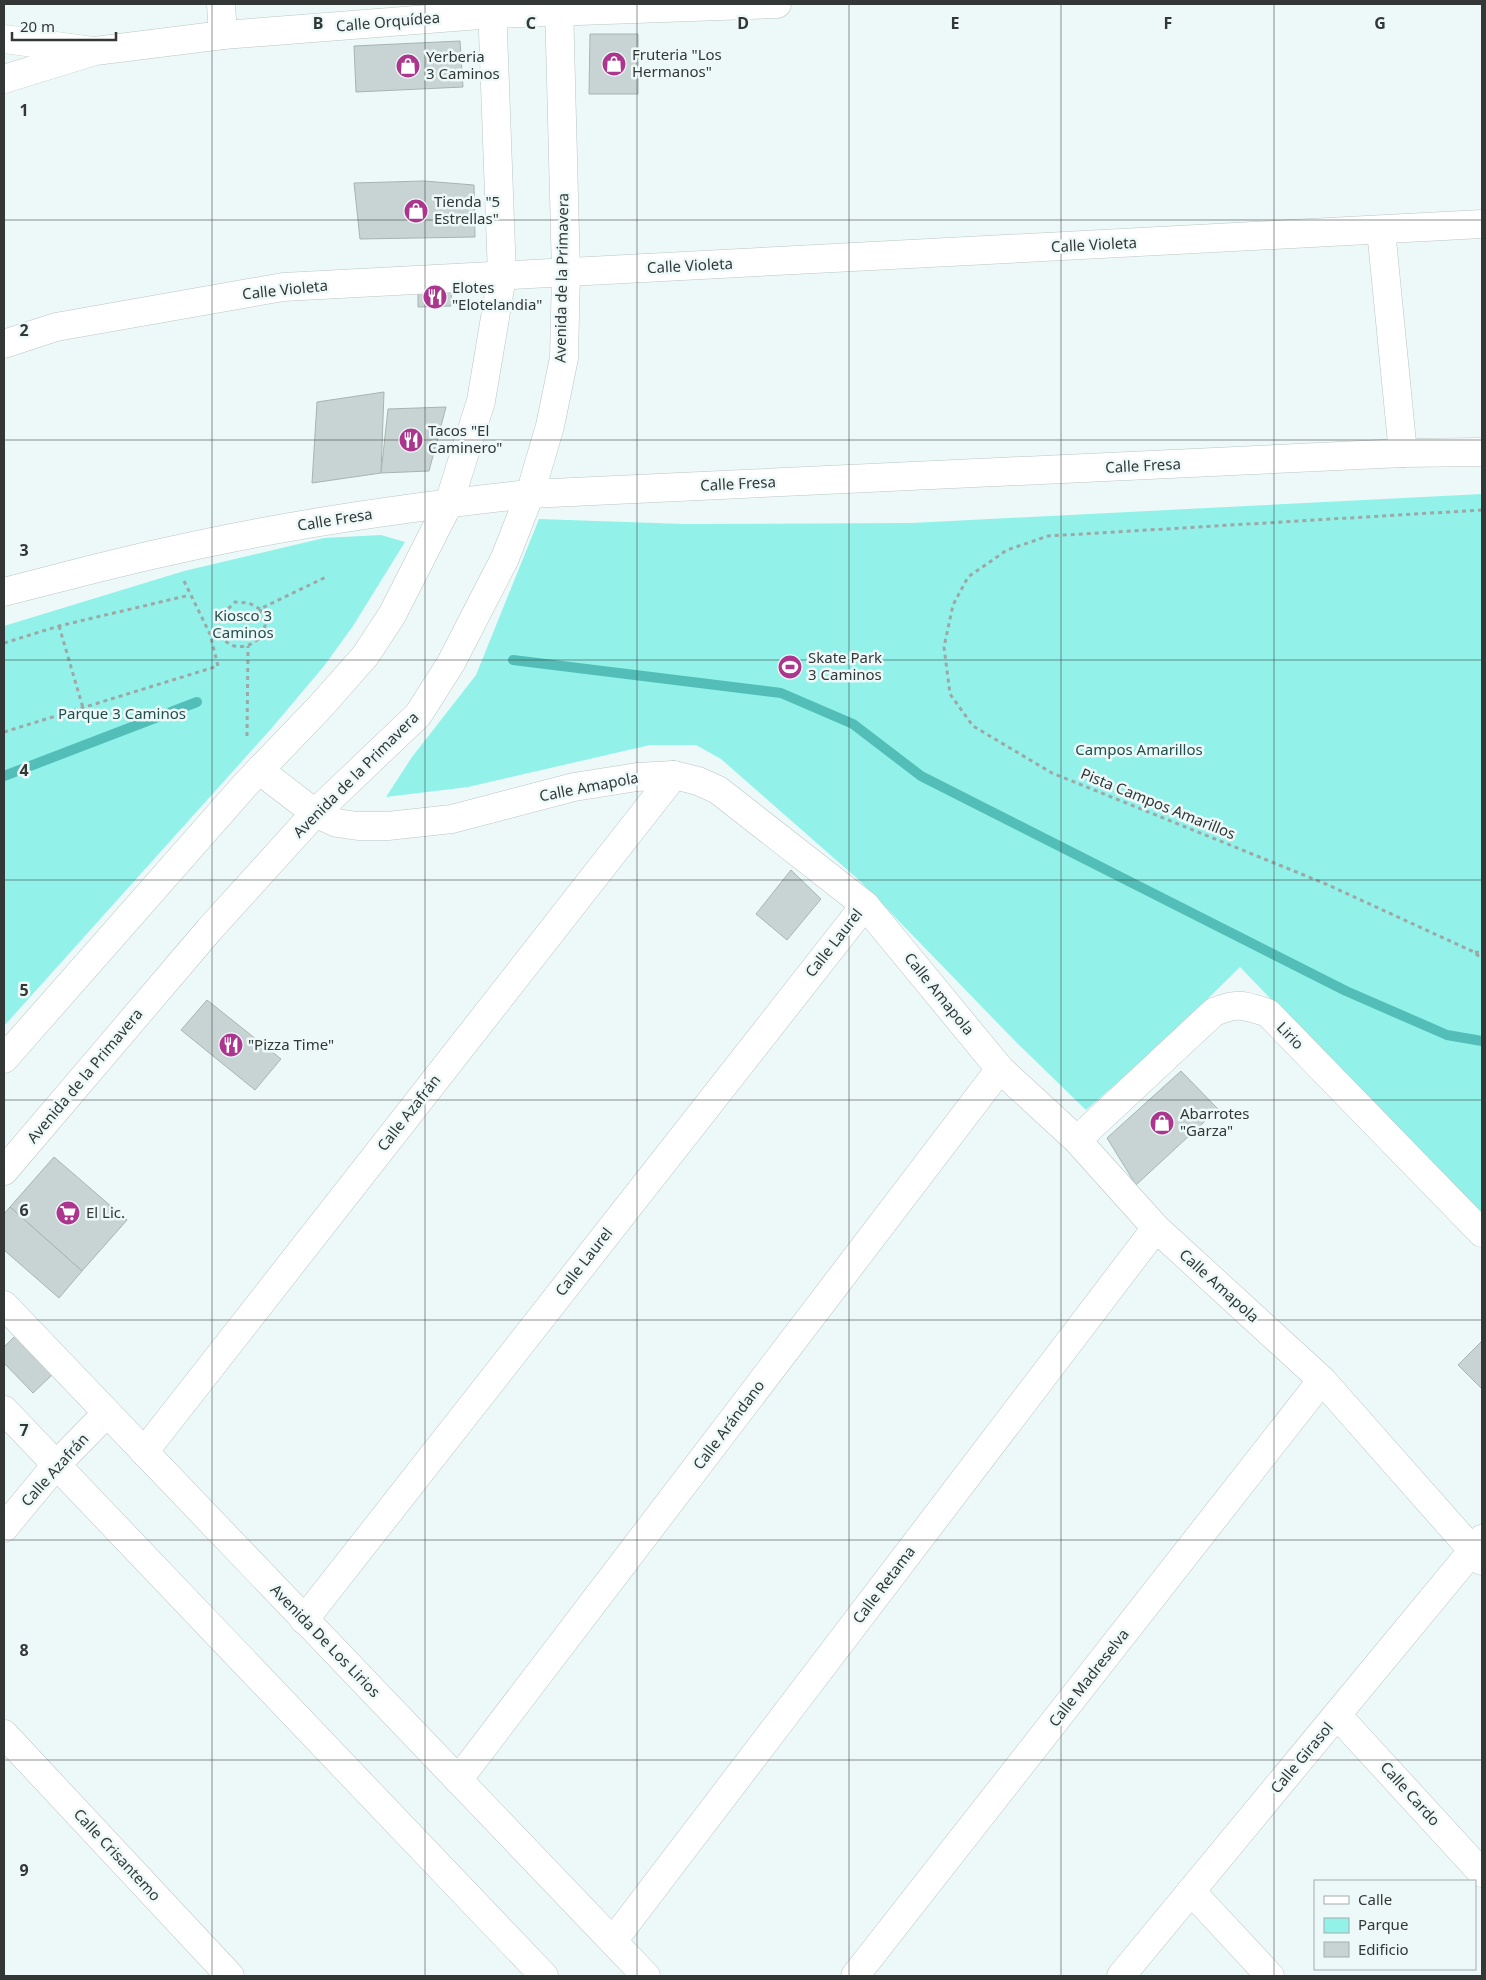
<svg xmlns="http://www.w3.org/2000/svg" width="1486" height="1980" viewBox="0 0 1486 1980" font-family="'Noto Sans',sans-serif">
<rect width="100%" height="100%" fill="#edf9f8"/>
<!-- green -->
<g fill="#92f2ea">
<path d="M1482,494V1218L1240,967L1166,1040L1086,1110L1016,1042L860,881L721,759L696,745H650L468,787L386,797L412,757L476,675L539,519L685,524L912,523Z"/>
<path d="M381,535L405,542L353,626L324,666L270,730L4,1026V626L184,571L324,538Z"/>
</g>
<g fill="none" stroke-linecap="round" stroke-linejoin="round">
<!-- stream -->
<g stroke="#53beb7" stroke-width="10">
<path d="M513,660L781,693L853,724L921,776L1346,991L1447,1035L1482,1041"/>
<path d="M4,776L197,702"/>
</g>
</g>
<!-- building -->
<g fill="#c8d4d3" stroke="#a8b4b2">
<path d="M590,34H638V94H589Z"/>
<path d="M460,41L463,87L356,92L354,46Z"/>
<path d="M424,181L474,185L475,237L360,239L354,183Z"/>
<path d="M452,287L451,306L418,307V289Z"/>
<path d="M384,392L381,473L312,483L317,402Z"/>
<path d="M446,407L429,471L381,473L388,409Z"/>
<path d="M791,870L821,899L787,940L756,914Z"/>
<path d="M207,1000L281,1059L255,1090L181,1030Z"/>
<path d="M1181,1071L1218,1109L1136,1185L1107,1138Z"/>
<path d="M54,1157L127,1220L82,1271L10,1207Z"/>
<path d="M10,1207L82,1271L59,1298L4,1250V1214Z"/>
<path d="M15,1336L53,1374L33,1393L4,1363V1347Z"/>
<path d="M1482,1341V1389L1458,1365Z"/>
</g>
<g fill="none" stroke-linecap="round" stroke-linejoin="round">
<defs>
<g id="minor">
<path d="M221,4L223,35"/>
<path d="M4,39L86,50"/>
<path d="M4,79L95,51L223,35L493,14L777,4"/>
<path d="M1381,230L1403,453"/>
<path d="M4,344L56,327L283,287L1482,224"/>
<path d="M4,592C59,578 114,563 170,551C288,524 409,507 530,494L1403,453L1482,452"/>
<path d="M259,770L315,813L337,823L358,826H388L452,819L574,787L637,777L674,775L698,781L718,790L865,905L1000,1069L1077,1140L1156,1228L1322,1380L1482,1561"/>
<path d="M1077,1140L1214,1012C1238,1002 1244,1005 1268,1013L1482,1233"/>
<path d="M4,1305L646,1976"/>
<path d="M4,1410L544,1976"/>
<path d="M144,1452L674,775"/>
<path d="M4,1528L56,1465L107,1413"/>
<path d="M304,1620L865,905"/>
<path d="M1337,1715L1482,1873"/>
<path d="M4,1734L230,1976"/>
<path d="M458,1780L1000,1069"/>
<path d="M1191,1891L1270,1976"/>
<path d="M613,1941L1156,1228"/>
<path d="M855,1976L1322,1380"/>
<path d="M1121,1976L1482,1539"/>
</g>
<g id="tertiary">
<path d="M4,1059L246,784L320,707L365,656L392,615L449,503L481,401L502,276L492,4"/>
<path d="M4,1171L209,930L315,813L418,715L451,663L505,558L530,494L550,426L564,358L566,273L559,4"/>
</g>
</defs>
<!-- minor casing -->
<use href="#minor" stroke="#bac6c5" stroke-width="29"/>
<!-- tertiary casing -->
<use href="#tertiary" stroke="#bac6c5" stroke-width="29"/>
<!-- path -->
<g stroke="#9ea7a6" stroke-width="3" stroke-dasharray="4 4" stroke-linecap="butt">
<path d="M1482,510L1048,536L1007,550L968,577L953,605L944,647L950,694L973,726L1052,773L1326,884L1474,952L1482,959"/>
<path d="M260,609L249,603L235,602L222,615C222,620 220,626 221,631C225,655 261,650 265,625L260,609L326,577"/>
<path d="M59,626L83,708"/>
<path d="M210,634L221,631"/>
<path d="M4,643L59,626L190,595"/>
<path d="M4,732L218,666L210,634L184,581"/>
<path d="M247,736L248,646"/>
<path d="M1475,952L1482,953"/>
</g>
<!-- minor -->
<use href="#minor" stroke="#fff" stroke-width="28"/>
<!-- tertiary -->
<use href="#tertiary" stroke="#fff" stroke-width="28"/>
</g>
<!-- grid -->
<path fill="none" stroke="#333837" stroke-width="1" stroke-opacity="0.55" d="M212,4V1976M425,4V1976M637,4V1976M849,4V1976M1061,4V1976M1274,4V1976M4,220H1482M4,440H1482M4,660H1482M4,880H1482M4,1100H1482M4,1320H1482M4,1540H1482M4,1760H1482"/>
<!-- icons -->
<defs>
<symbol id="shop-disc" viewBox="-11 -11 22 22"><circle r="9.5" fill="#ac368e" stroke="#edf9f8"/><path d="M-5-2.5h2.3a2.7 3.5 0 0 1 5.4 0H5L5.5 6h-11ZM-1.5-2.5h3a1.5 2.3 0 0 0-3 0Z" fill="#fff"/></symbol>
<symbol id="restaurant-disc" viewBox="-11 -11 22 22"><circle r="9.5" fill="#ac368e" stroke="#edf9f8"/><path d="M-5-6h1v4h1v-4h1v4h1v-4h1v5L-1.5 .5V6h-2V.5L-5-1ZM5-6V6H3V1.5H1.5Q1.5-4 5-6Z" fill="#fff"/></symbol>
<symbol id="stadium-disc" viewBox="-11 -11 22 22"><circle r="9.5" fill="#ac368e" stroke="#edf9f8"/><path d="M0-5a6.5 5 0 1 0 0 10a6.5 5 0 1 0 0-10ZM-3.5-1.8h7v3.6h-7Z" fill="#fff"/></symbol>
<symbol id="supermarket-disc" viewBox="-11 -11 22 22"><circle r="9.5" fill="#ac368e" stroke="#edf9f8"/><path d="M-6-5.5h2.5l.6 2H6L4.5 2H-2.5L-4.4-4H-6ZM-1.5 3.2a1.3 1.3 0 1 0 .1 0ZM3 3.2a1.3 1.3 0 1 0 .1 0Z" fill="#fff"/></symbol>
</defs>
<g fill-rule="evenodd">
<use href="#shop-disc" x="600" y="50" width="28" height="28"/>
<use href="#shop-disc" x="394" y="52" width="28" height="28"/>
<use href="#shop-disc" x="402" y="197" width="28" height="28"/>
<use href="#restaurant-disc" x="421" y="283" width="28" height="28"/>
<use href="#restaurant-disc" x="397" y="426" width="28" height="28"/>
<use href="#stadium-disc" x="776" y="653" width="28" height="28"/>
<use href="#restaurant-disc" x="217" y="1031" width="28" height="28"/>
<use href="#shop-disc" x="1148" y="1109" width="28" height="28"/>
<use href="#supermarket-disc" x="54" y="1199" width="28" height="28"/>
</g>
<g text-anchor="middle" stroke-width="5" stroke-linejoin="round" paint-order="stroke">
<!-- street labels -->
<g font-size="15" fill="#333837" stroke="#edf9f8">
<text transform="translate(388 22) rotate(-5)" y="5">Calle Orquídea</text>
<text transform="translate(1094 245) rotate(-3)" y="5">Calle Violeta</text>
<text transform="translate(690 266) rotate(-3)" y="5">Calle Violeta</text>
<text transform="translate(562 278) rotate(-89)" y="5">Avenida de la Primavera</text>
<text transform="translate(285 290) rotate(-6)" y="5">Calle Violeta</text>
<text transform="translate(1143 466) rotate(-3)" y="5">Calle Fresa</text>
<text transform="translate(738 484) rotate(-3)" y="5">Calle Fresa</text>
<text transform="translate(335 520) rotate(-9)" y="5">Calle Fresa</text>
<text transform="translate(356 775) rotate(-45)" y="5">Avenida de la Primavera</text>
<text transform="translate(589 787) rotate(-11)" y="5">Calle Amapola</text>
<text transform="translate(1158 804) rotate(22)" y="5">Pista Campos Amarillos</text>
<text transform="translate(834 943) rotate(-52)" y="5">Calle Laurel</text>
<text transform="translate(939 994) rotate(51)" y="5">Calle Amapola</text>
<text transform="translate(1290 1036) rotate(46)" y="5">Lirio</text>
<text transform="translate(85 1076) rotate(-50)" y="5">Avenida de la Primavera</text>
<text transform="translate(409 1113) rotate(-52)" y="5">Calle Azafrán</text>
<text transform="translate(584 1262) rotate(-52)" y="5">Calle Laurel</text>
<text transform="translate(1219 1286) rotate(42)" y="5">Calle Amapola</text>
<text transform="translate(729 1425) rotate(-53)" y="5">Calle Arándano</text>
<text transform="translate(55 1470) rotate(-48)" y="5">Calle Azafrán</text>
<text transform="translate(884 1585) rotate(-53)" y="5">Calle Retama</text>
<text transform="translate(325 1641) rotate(46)" y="5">Avenida De Los Lirios</text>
<text transform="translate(1089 1678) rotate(-52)" y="5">Calle Madreselva</text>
<text transform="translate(1302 1758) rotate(-50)" y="5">Calle Girasol</text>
<text transform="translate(1410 1794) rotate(48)" y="5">Calle Cardo</text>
<text transform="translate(117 1855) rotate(47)" y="5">Calle Crisantemo</text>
</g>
<!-- poi labels -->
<g font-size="15" fill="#333837" stroke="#edf9f8" text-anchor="start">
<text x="632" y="60">Fruteria "Los<tspan x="632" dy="17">Hermanos"</tspan></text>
<text x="426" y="62">Yerberia<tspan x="426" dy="17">3 Caminos</tspan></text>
<text x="434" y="207">Tienda "5<tspan x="434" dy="17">Estrellas"</tspan></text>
<text x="452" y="293">Elotes<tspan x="452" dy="17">"Elotelandia"</tspan></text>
<text x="428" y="436">Tacos "El<tspan x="428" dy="17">Caminero"</tspan></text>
<text x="808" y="663">Skate Park<tspan x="808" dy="17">3 Caminos</tspan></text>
<text x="248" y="1050">"Pizza Time"</text>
<text x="1180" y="1119">Abarrotes<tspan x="1180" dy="17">"Garza"</tspan></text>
<text x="86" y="1218">El Lic.</text>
</g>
<!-- park labels -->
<g font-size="15" fill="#21504d" stroke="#edf9f8">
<text x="243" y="621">Kiosco 3<tspan x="243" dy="17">Caminos</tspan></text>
<text x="122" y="719">Parque 3 Caminos</text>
<text x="1139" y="755">Campos Amarillos</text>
</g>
</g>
<g font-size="16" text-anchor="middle" font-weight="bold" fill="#333837" stroke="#edf9f8" stroke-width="5" stroke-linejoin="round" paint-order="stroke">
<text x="318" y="29">B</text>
<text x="531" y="29">C</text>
<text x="743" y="29">D</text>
<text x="955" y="29">E</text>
<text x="1168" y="29">F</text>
<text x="1380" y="29">G</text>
<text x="24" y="116">1</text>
<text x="24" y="336">2</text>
<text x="24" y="556">3</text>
<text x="24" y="776">4</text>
<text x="24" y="996">5</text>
<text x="24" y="1216">6</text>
<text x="24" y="1436">7</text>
<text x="24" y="1656">8</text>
<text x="24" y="1876">9</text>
</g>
<!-- border -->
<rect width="1486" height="1980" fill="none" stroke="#333837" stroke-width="10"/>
<!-- legend -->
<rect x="1314" y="1880" width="162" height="90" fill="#edf9f8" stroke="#a3acab"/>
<rect x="1324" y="1896" width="25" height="8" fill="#ffffff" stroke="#a3acab"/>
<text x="1358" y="1905" font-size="15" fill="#333837">Calle</text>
<rect x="1324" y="1918" width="25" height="15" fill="#92f2ea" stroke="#a3acab"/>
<text x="1358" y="1930" font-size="15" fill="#333837">Parque</text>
<rect x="1324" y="1942" width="25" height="15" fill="#c8d4d3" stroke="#a3acab"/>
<text x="1358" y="1955" font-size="15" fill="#333837">Edificio</text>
<!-- scale -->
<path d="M12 32v8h104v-8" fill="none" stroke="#333837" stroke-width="2.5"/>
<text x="20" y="32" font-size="15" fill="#333837" stroke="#edf9f8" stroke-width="4" paint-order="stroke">20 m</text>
</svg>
